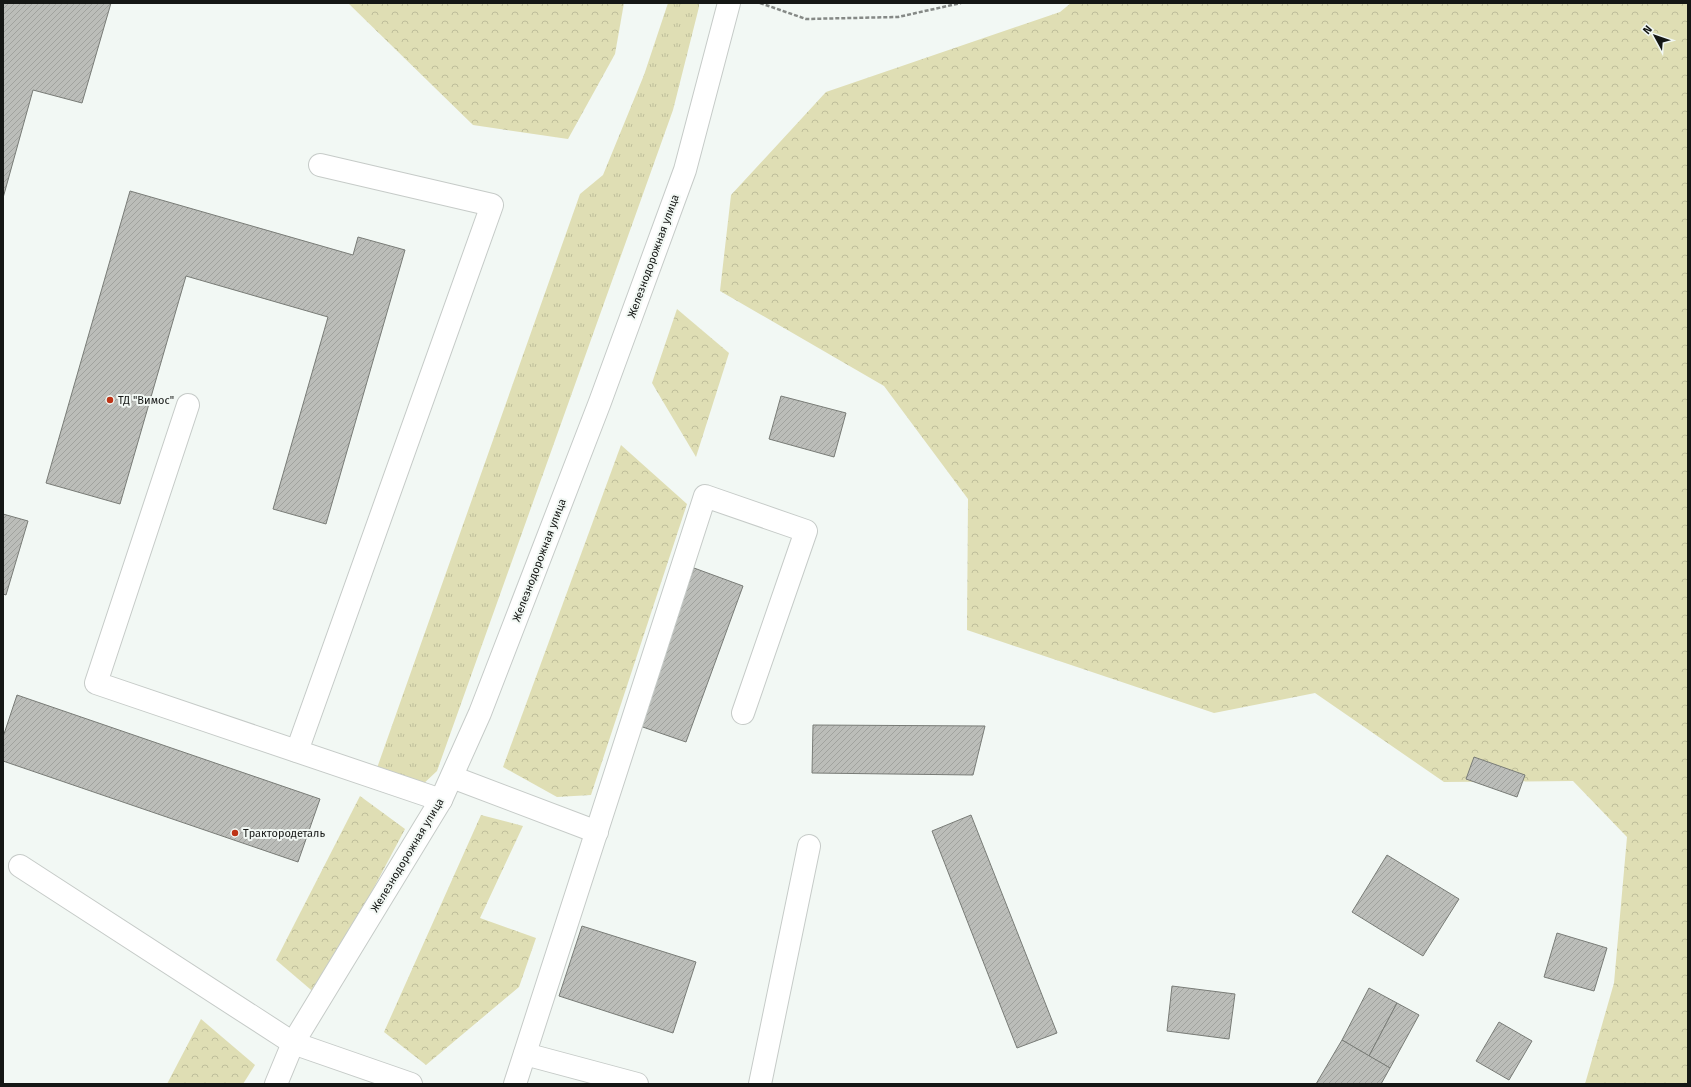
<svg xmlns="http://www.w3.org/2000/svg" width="1691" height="1087" viewBox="0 0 1691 1087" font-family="'Fira Sans',sans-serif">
<defs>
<pattern id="grass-tufts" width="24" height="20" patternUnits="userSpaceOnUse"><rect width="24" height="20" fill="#dfdeb4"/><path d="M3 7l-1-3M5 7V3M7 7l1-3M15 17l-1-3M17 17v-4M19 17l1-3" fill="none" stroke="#bebe9a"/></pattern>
<pattern id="forest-crowns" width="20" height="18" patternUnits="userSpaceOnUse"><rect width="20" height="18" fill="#dfdeb4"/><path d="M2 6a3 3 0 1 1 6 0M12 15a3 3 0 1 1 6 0" fill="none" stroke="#bebe9a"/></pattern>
<pattern id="building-hatch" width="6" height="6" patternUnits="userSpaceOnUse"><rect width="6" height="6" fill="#bbbdb9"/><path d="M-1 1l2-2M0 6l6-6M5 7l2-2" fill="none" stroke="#a0a29e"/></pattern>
</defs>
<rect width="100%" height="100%" fill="#f2f8f4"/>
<!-- grass -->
<path fill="url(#grass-tufts)" d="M668,3H699V7L673,110L437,771L421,786L371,785L580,194L603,175L644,75Z"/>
<!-- forest -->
<g fill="url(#forest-crowns)">
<path d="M348,3H624L615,54L568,139L473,125Z"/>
<path d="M1071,3H1688V1084H1585L1614,983L1627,837L1573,781L1444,782L1315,693L1214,713L967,630L968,499L884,386L720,291L731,195L826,92L1060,12Z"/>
<path d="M677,309L729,353L696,457L652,383Z"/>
<path d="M621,445L687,504L591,795L557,797L503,767Z"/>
<path d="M360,796L405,829L317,995L276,960Z"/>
<path d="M481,815L523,826L480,918L536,938L519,987L426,1065L384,1032Z"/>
<path d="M201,1019L255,1065L243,1084H167Z"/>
</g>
<!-- building -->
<g fill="url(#building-hatch)" stroke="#797c77">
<path d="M3,3H111L82,103L33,90L3,198Z"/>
<path d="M130,191L353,255L358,237L405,250L326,524L273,509L328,317L186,276L120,504L46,483Z"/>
<path d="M781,396L846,413L834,457L769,439Z"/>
<path d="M3,514L28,521L6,595L3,594Z"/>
<path d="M694,568L743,586L686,742L637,725Z"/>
<path d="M17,695L320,799L298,862L3,761V737Z"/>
<path d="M813,725L985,726L973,775L812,773Z"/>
<path d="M1474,757L1525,775L1517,797L1466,779Z"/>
<path d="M971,815L1057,1033L1017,1048L932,831Z"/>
<path d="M1387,855L1459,899L1423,956L1352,912Z"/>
<path d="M582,926L696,962L673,1033L559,996Z"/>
<path d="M1557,933L1607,948L1594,991L1544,977Z"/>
<path d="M1172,986L1235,994L1229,1039L1167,1031Z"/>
<path d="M1369,988L1397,1003L1369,1056L1342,1040Z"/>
<path d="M1397,1003L1419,1015L1390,1068L1369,1056Z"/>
<path d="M1499,1022L1532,1041L1509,1080L1476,1061Z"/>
<path d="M1342,1040L1390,1068L1381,1084H1316Z"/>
</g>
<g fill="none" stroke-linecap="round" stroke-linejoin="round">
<defs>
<g id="minor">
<path d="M188,405L96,683L441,800"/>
<path d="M297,751L492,205L320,165"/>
<path d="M452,777L597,832"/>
<path d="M20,866L293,1043L411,1084"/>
<path d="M525,1054L637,1084"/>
<path d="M276,1084L293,1043L441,800L480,713L600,402L685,170L729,3"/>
<path d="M515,1084L705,496L806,531L743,713"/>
<path d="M760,1084L809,846"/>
</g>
</defs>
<!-- minor casing -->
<use href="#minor" stroke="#c6cbc8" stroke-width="24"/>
<!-- path -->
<path stroke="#858986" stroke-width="2.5" stroke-dasharray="4 2" stroke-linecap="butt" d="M760,3L806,19L898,17L961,3"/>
<!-- minor -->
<use href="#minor" stroke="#fff" stroke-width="22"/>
</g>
<!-- markers -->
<g fill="#be3316" stroke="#f2f8f4" stroke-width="1.5">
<circle cx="110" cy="400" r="4"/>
<circle cx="235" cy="833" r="4"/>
</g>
<g text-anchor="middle" stroke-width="4" stroke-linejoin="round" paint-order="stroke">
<!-- street labels -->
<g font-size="11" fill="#151715" stroke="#f2f8f4">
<text transform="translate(653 256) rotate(-70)" y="4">Железнодорожная улица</text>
<text transform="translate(539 560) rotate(-69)" y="4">Железнодорожная улица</text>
<text transform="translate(407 855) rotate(-59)" y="4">Железнодорожная улица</text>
</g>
<!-- poi labels -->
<g font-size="11" fill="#151715" stroke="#f2f8f4" text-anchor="start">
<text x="118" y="404">ТД "Вимос"</text>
<text x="243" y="837">Трактородеталь</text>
</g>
</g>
<!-- border -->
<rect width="1691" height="1087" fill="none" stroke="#151715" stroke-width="8"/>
<!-- north arrow -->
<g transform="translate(1655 36) rotate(310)" stroke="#f2f8f4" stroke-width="3" paint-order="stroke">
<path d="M0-3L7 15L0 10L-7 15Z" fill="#151715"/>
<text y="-6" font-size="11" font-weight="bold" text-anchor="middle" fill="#151715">N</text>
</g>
</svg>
